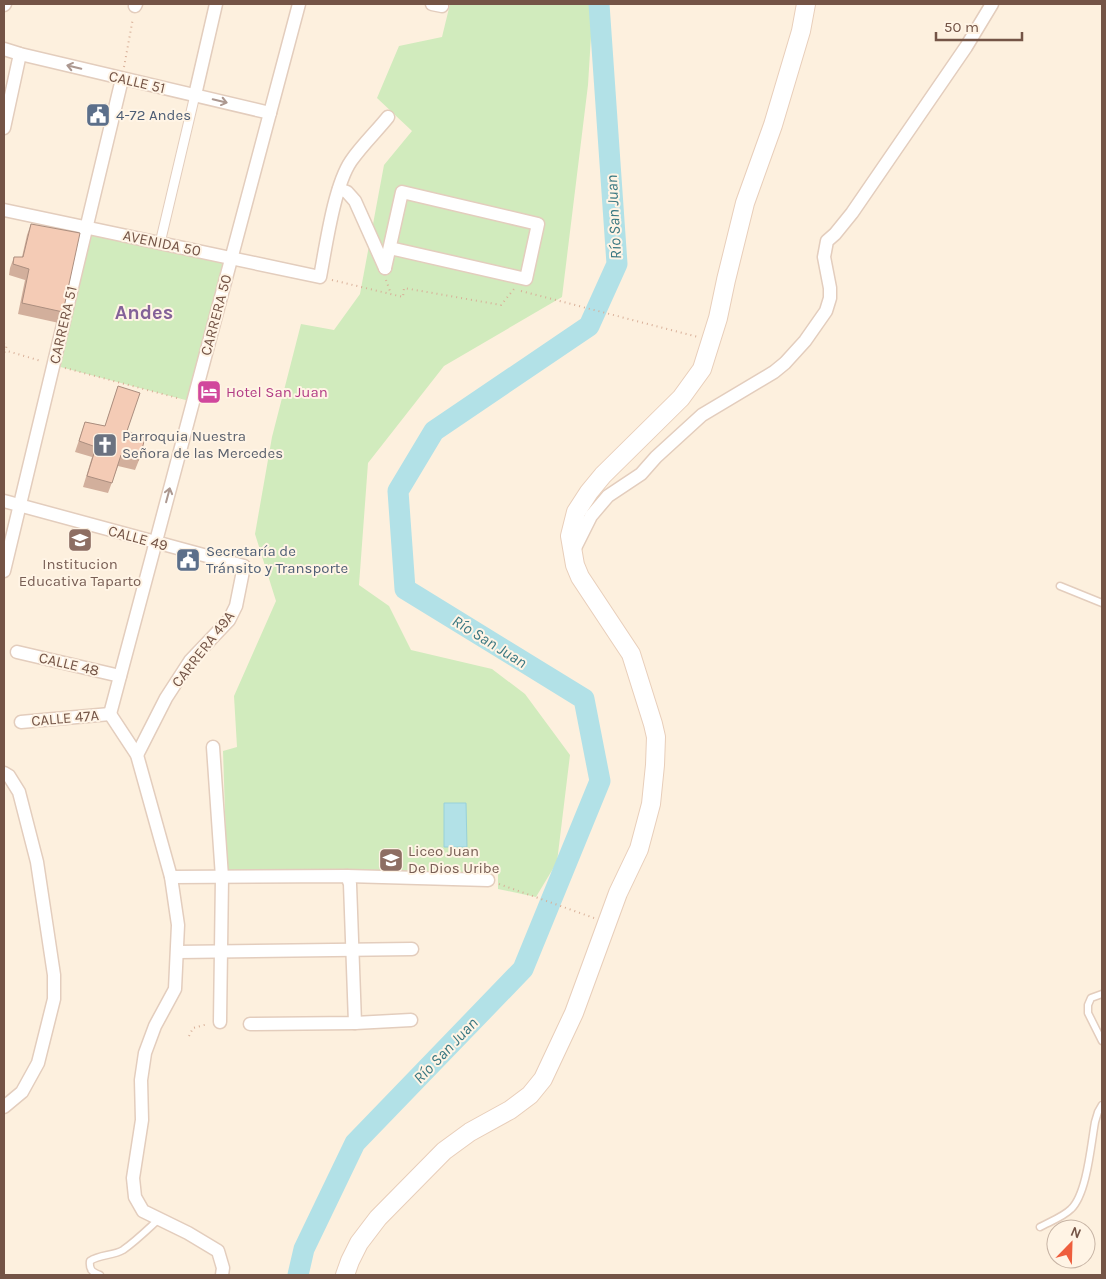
<svg xmlns="http://www.w3.org/2000/svg" width="1106" height="1279" viewBox="0 0 1106 1279" font-family="Karla,sans-serif">
<rect width="100%" height="100%" fill="#fdf0de"/>
<!-- green -->
<g fill="#d1ebbd">
<path d="M450,4H593L588,85L562,297L444,366L368,463L359,585L389,606L411,650L492,669L525,694L570,755L557,862L536,897L498,889V871L449,874L227,872L223,751L237,747L234,696L276,601L255,534L272,437L301,324L334,330L360,294L384,165L412,131L377,98L399,46L442,37Z"/>
<path d="M86,227L231,258L193,402L53,365Z"/>
</g>
<!-- water -->
<path fill="#b2e1e7" stroke="#98d1d9" d="M444,803H466L467,847H444Z"/>
<g fill="none" stroke-linecap="round" stroke-linejoin="round">
<!-- river -->
<path stroke="#b2e1e7" stroke-width="21" d="M298,1275L304,1249L355,1143L523,969L600,781L584,699L405,589L398,491L434,431L589,326L617,264L599,4"/>
<defs>
<g id="service">
<path d="M1060,586L1102,603"/>
<path d="M1102,994L1091,998L1088,1005V1013L1102,1041"/>
<path d="M1040,1227C1049,1222 1063,1217 1071,1209C1087,1194 1091,1144 1095,1122L1098,1112L1102,1105"/>
<path d="M100,1275C92,1272 89,1270 90,1261C100,1254 113,1256 123,1250C136,1241 148,1229 159,1219"/>
</g>
<path id="pedestrian" d="M160,243L195,95"/>
<g id="minor">
<path d="M432,4L442,6"/>
<path d="M4,5L5,4"/>
<path d="M135,6L136,4"/>
<path d="M4,49L20,54L270,113"/>
<path d="M195,95L216,4"/>
<path d="M4,128L20,54"/>
<path d="M339,189L347,192L355,201L385,268"/>
<path d="M4,210L320,277C326,246 334,186 351,161C362,145 376,132 388,117"/>
<path d="M385,268L402,192L538,224L526,279L390,248"/>
<path d="M4,501L244,566L236,606L229,620L190,661L166,698L137,755"/>
<path d="M573,552L591,516L608,496L641,474L656,457L702,415L774,372L785,363L805,341L826,311L830,298V288L824,257L827,241L835,234L852,213L966,47L992,4"/>
<path d="M4,571L122,79"/>
<path d="M17,652L120,676"/>
<path d="M110,714L299,4"/>
<path d="M110,714L137,755L171,877L178,925L175,989L155,1026L145,1053L141,1080L142,1120L133,1178L135,1197L143,1211L188,1233L218,1251L223,1268L222,1275"/>
<path d="M21,722L110,714"/>
<path d="M213,747L222,877L220,1022"/>
<path d="M4,773L9,776L19,792L37,862L54,975V999L38,1063L22,1092L4,1107"/>
<path d="M347,876L350,884L355,1023"/>
<path d="M171,877L347,876L488,880"/>
<path d="M178,952L412,949"/>
<path d="M250,1024L355,1023L411,1020"/>
</g>
<path id="secondary" d="M345,1275L350,1261L359,1243L378,1218L444,1151L470,1132L510,1110L530,1095L543,1079L574,1013L618,893L639,849L651,804L655,765L656,737L653,724L631,654L580,577L575,565L570,536L576,512L589,492L603,475L681,398L702,369L718,318L726,280L745,203L773,125L801,31L806,4"/>
</defs>
<!-- service casing -->
<use href="#service" stroke="#e3cdbd" stroke-width="9"/>
<!-- pedestrian casing -->
<use href="#pedestrian" stroke="#e3cdbd" stroke-width="11"/>
<!-- minor casing -->
<use href="#minor" stroke="#e3cdbd" stroke-width="15"/>
<!-- secondary casing -->
<use href="#secondary" stroke="#e8ceba" stroke-width="20"/>
<!-- path -->
<g stroke="#d8af98" stroke-width="2" stroke-dasharray="1 4" stroke-linecap="butt">
<path d="M124,67L133,18"/>
<path d="M332,280L403,297L404,288L501,305L514,289"/>
<path d="M386,280L391,294"/>
<path d="M521,291L698,337"/>
<path d="M4,344L7,345L4,354"/>
<path d="M4,350L41,361"/>
<path d="M65,368L181,399"/>
<path d="M499,884L594,918"/>
<path d="M189,1036L193,1028L208,1024"/>
</g>
<!-- service -->
<use href="#service" stroke="#fff" stroke-width="6"/>
<!-- pedestrian -->
<use href="#pedestrian" stroke="#fff" stroke-width="9"/>
<!-- minor -->
<use href="#minor" stroke="#fff" stroke-width="12"/>
<!-- secondary -->
<use href="#secondary" stroke="#fff" stroke-width="18"/>
</g>
<!-- wall -->
<g fill="#d2af9c">
<path d="M31,224L63,312L59,323L18,314L25,280L9,275L10,268L14,257H22L27,235Z"/>
<path d="M118,386L127,431L139,460L135,470L118,466L108,493L83,487L92,457L75,452L85,422L105,426Z"/>
</g>
<!-- building -->
<g fill="#f4cbb5" stroke="#ab8e7f">
<path d="M31,224L80,233L63,312L22,303L29,269L13,264L14,257H23Z"/>
<path d="M118,386L140,393L127,431L145,438L139,460L121,455L112,483L87,476L96,447L79,441L85,422L105,426Z"/>
</g>
<!-- one-way arrows -->
<defs><path id="oneway-shaft" d="M-6 0H5M1.5-3L5.5 0L1.5 3" fill="none" stroke-width="1.6" stroke-linecap="round" stroke-linejoin="round" transform="scale(1.25)"/></defs>
<g stroke="#ac9890">
<use href="#oneway-shaft" transform="translate(74 67) rotate(-167)"/>
<use href="#oneway-shaft" transform="translate(220 101) rotate(13)"/>
<use href="#oneway-shaft" transform="translate(168 495) rotate(-75)"/>
</g>
<!-- icons -->
<defs>
<symbol id="civic-square" viewBox="-11 -11 22 22"><rect x="-9" y="-9" width="18" height="18" rx="4" fill="#5c6f8a" stroke="#fff4e5"/><path d="M-.6-6.5H3V-4.5H.6V-3L4-1V1h2V6H-6V1h2V-1L-.6-3ZM-1.2 2.5V6h2.4V2.5Z" fill="#fff"/></symbol>
<symbol id="hotel-square" viewBox="-11 -11 22 22"><rect x="-9" y="-9" width="18" height="18" rx="4" fill="#d1479c" stroke="#fff4e5"/><path d="M-6-4.5h1.5V1H6V5H4.5V3h-9V5H-6ZM-4 0a1.8 1.8 0 1 1 3.6 0ZM.5 0V-2.5h3Q6-2.5 6 0Z" fill="#fff"/></symbol>
<symbol id="church-square" viewBox="-11 -11 22 22"><rect x="-9" y="-9" width="18" height="18" rx="4" fill="#6b7280" stroke="#fff4e5"/><path d="M-1.2-6h2.4v3.5h3.3v2.4h-3.3V6h-2.4V-.1h-3.3v-2.4h3.3Z" fill="#fff"/></symbol>
<symbol id="school-square" viewBox="-11 -11 22 22"><rect x="-9" y="-9" width="18" height="18" rx="4" fill="#8d6e63" stroke="#fff4e5"/><path d="M0-5L7-2L0 1L-7-2ZM-4 1L0 2.5L4 1V4Q0 6-4 4Z" fill="#fff"/></symbol>
</defs>
<g fill-rule="evenodd">
<use href="#civic-square" x="84" y="101" width="28" height="28"/>
<use href="#hotel-square" x="195" y="378" width="28" height="28"/>
<use href="#church-square" x="91" y="431" width="28" height="28"/>
<use href="#school-square" x="66" y="526" width="28" height="28"/>
<use href="#civic-square" x="174" y="546" width="28" height="28"/>
<use href="#school-square" x="377" y="846" width="28" height="28"/>
</g>
<g text-anchor="middle" stroke-width="4" stroke-linejoin="round" paint-order="stroke">
<!-- street labels -->
<g font-size="15" fill="#745446" stroke="#fff4e5">
<text transform="translate(137 82) rotate(13)" y="5">CALLE 51</text>
<text transform="translate(162 243) rotate(12)" y="5">AVENIDA 50</text>
<text transform="translate(216 315) rotate(-75)" y="5">CARRERA 50</text>
<text transform="translate(63 325) rotate(-77)" y="5">CARRERA 51</text>
<text transform="translate(138 538) rotate(15)" y="5">CALLE 49</text>
<text transform="translate(203 649) rotate(-52)" y="5">CARRERA 49A</text>
<text transform="translate(69 664) rotate(13)" y="5">CALLE 48</text>
<text transform="translate(65 718) rotate(-5)" y="5">CALLE 47A</text>
</g>
<!-- service labels -->
<g font-size="15" fill="#4e5e75" stroke="#fff4e5" text-anchor="start">
<text x="116" y="120">4-72 Andes</text>
<text x="206" y="556">Secretaría de<tspan x="206" dy="17">Tránsito y Transporte</tspan></text>
</g>
<!-- hotel labels -->
<g font-size="15" fill="#b23c85" stroke="#fff4e5" text-anchor="start">
<text x="226" y="397">Hotel San Juan</text>
</g>
<!-- worship labels -->
<g font-size="15" fill="#5b616d" stroke="#fff4e5" text-anchor="start">
<text x="122" y="441">Parroquia Nuestra<tspan x="122" dy="17">Señora de las Mercedes</tspan></text>
</g>
<!-- education labels -->
<g font-size="15" fill="#785e54" stroke="#fff4e5">
<text x="80" y="569">Institucion<tspan x="80" dy="17">Educativa Taparto</tspan></text>
<text x="408" y="856" text-anchor="start">Liceo Juan<tspan x="408" dy="17">De Dios Uribe</tspan></text>
</g>
<!-- water labels -->
<g font-size="16" font-style="italic" fill="#3b7882" stroke="#fff4e5">
<text transform="translate(613 217) rotate(-93)" y="6">Río San Juan</text>
<text transform="translate(490 641) rotate(32)" y="6">Río San Juan</text>
<text transform="translate(445 1050) rotate(-46)" y="6">Río San Juan</text>
</g>
<!-- district labels -->
<g font-size="20" font-weight="bold" fill="#836198" stroke="#fff4e5">
<text x="144" y="319">Andes</text>
</g>
</g>
<!-- border -->
<rect width="1106" height="1279" fill="none" stroke="#745446" stroke-width="10"/>
<!-- north arrow -->
<g transform="translate(1071 1244) rotate(23)"><circle r="24" fill="#fff4e5" stroke="#c7b4a5"/>
<path d="M0-4L9 19L0 12L-9 19Z" fill="#ee5e3d"/>
<text y="-8" font-size="14" font-weight="bold" text-anchor="middle" fill="#745446">N</text>
</g>
<!-- scale -->
<path d="M936 32v8h86v-8" fill="none" stroke="#745446" stroke-width="2.5"/>
<text x="944" y="32" font-size="15" fill="#745446" stroke="#fff4e5" stroke-width="4" paint-order="stroke">50 m</text>
</svg>
